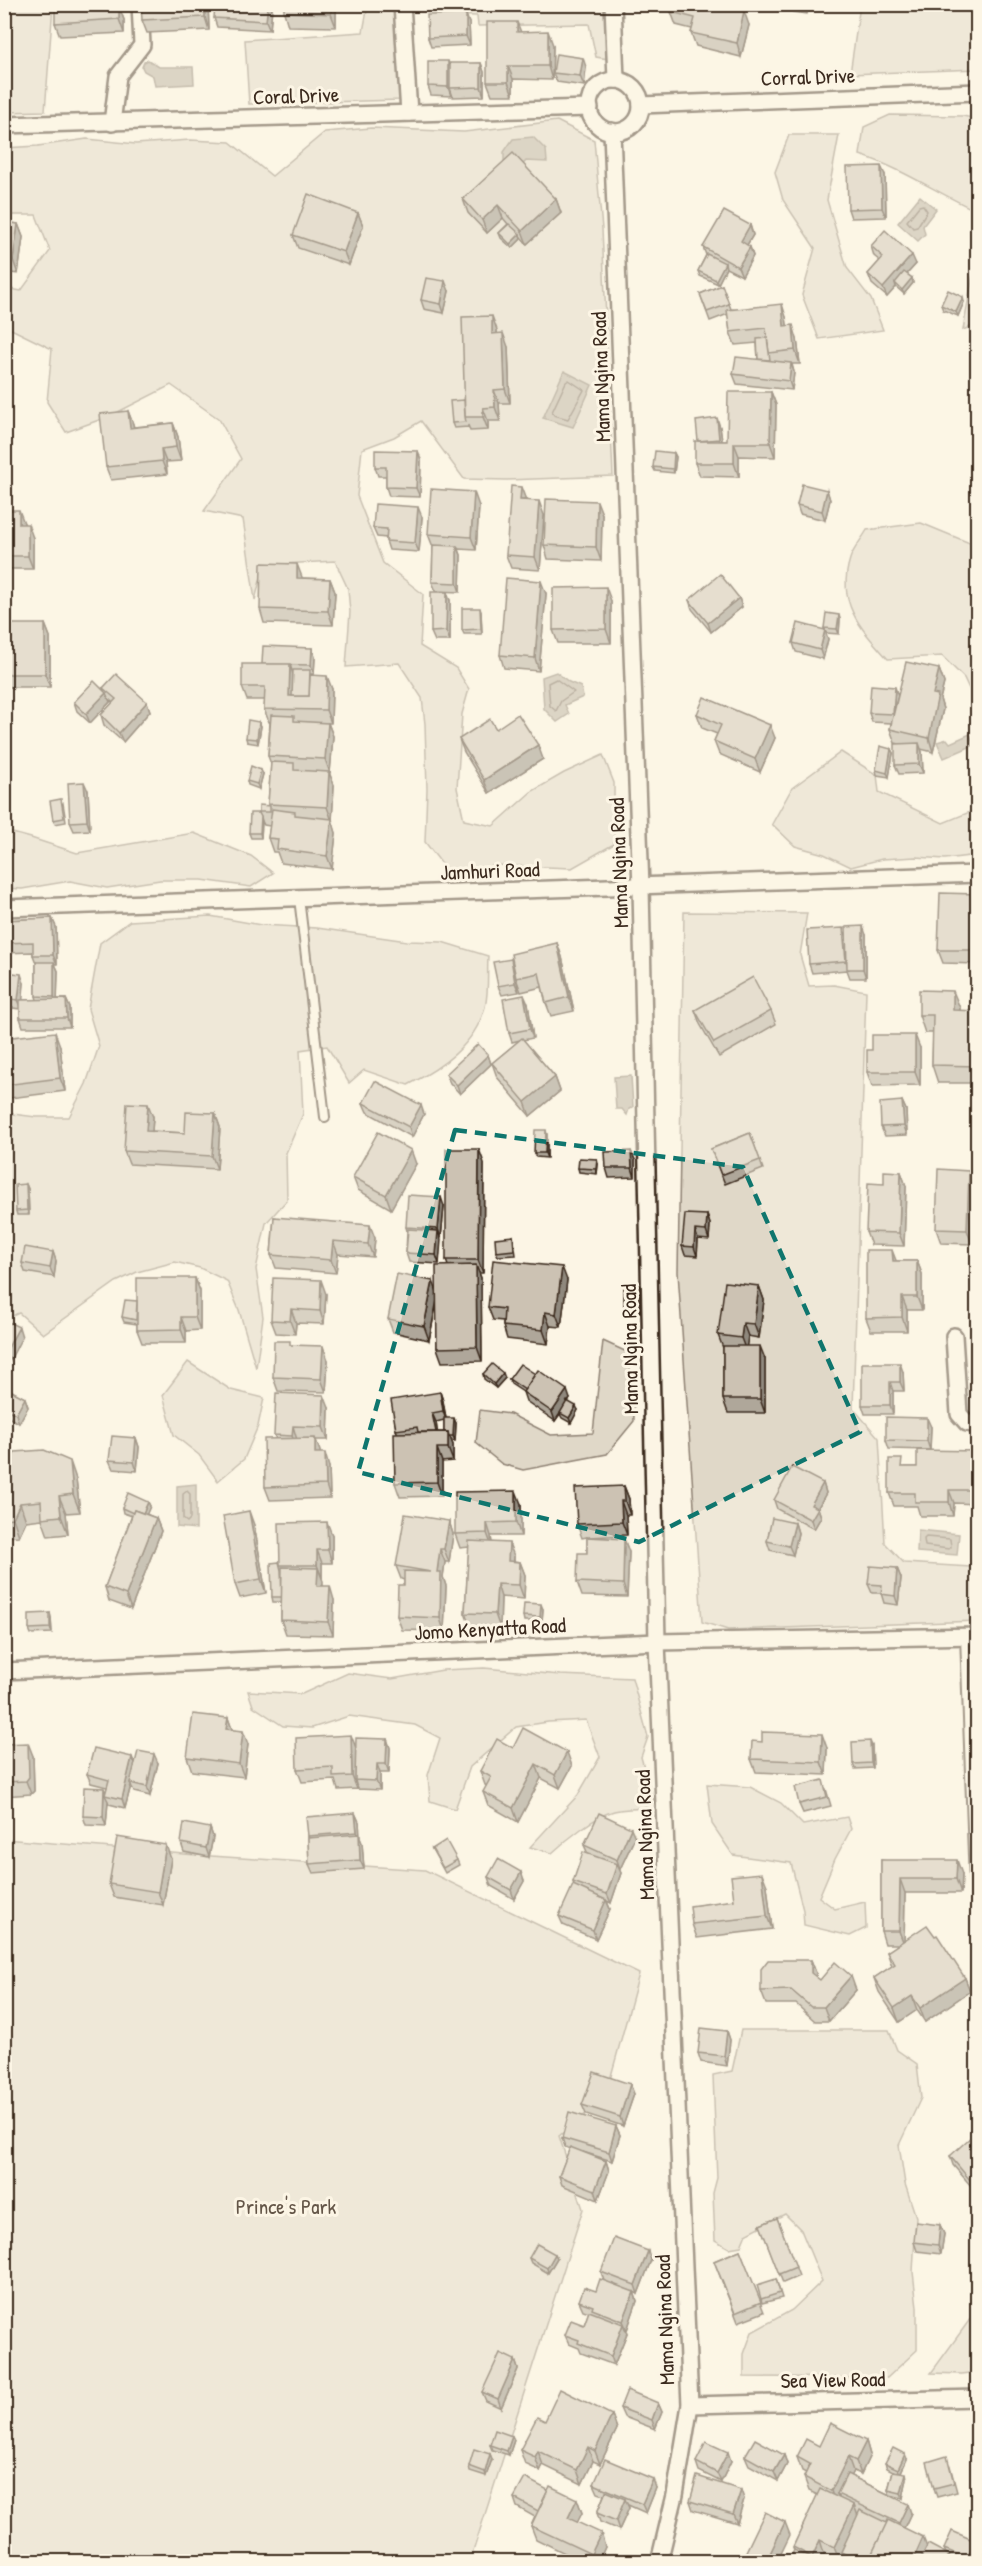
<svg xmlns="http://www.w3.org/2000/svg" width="982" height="2566" viewBox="0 0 982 2566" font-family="'Patrick Hand',sans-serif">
<rect width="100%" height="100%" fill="#fcf5e5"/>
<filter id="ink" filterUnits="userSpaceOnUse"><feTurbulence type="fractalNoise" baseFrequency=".0167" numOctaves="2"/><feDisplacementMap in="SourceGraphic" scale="12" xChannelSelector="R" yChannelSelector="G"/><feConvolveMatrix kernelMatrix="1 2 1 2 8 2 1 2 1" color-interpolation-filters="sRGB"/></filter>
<g filter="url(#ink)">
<!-- green -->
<g fill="#e0d8c8" stroke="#8e8173" stroke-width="1.5">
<path d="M4,5H53L45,111L5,112Z"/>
<path d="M368,5H397L400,100L249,104L245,40L363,32Z"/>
<path d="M442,5H608L609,59L596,57L589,24L478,26L477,16L444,15Z"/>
<path d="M860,5H977V69L850,74Z"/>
<path d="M890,115L963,116L977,119V211C937,193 902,168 860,155L864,127Z"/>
<path d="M557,121L594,140L602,229L613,476L507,480L464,479L421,421L394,437L362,449L357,496L383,563L423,594L420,646L456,668L469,689L462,714L457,788L464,820L493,826L531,792L564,773L603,755L614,783V844L572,868L496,865L451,876L425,842L427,789L425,724L422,698L399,663L346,667L350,612L348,589L335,561L264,565L255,600L243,519L204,511L241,459L219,419L171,385L110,416L66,432L47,402L52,349L5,326V288L21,291L50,251L36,215H5L4,148L38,146L87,139L136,144L190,140L230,142L272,176L325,132L371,128L464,132Z"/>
<path d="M789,135H839L827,200L847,268L871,299L883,330L819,339L802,295L815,248L783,200L775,172Z"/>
<path d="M977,251V324L963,330Z"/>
<path d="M921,523L977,546V706L964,678L942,656L888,659C861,629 836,603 850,559C853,549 862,539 867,530Z"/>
<path d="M841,752L877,775L879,792L943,823L977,809V855L945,859L916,857L882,859L851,867L824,854L795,846L772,824L792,788Z"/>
<path d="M5,831L31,838L77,853L194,833L251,856L273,873L251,887L202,880H160L107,888L70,881L22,889L5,888Z"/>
<path d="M684,912L807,913L800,955L809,986L834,985L866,991L853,1408L879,1438L885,1543L904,1563L971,1567L977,1560V1621L728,1630L702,1622L678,1272Z"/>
<path d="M210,916L261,925L317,928L407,941L442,942L488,956C487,972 489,992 485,1007C475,1045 441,1068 408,1085L364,1070L349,1083L327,1046L300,1050L303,1114L286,1153L287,1200L266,1223L256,1269L263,1317L256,1368L239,1310L227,1281L200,1268L175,1262L137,1272L116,1282L43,1334L19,1313L5,1319V1113L36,1117H69L86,1084L99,1046L88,1009L100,943L130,921Z"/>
<path d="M603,1341L627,1352L633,1385L634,1421L607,1454L523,1470L502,1464L476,1443L480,1410L510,1414L551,1435L593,1433Z"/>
<path d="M188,1362L231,1390L264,1398L258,1426L244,1459L218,1481L199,1455L174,1435L163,1395Z"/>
<path d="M484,1668L560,1675L632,1678L648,1737L641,1757L654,1803C634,1812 631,1807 614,1811C595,1816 566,1840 552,1853L530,1847L578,1795L600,1757L586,1720L548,1722L516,1727L470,1767L455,1809L430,1801L428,1775L440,1738L415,1725L349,1716L312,1728L283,1726L253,1706L248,1691L302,1694L348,1673L392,1679L443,1670Z"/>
<path d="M707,1784L750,1787L781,1803L803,1825L847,1817L851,1829L835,1859L819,1897L835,1909L865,1902L866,1928L850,1936L804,1925L803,1910L791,1863L733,1855L712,1824Z"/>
<path d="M4,1839L196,1855L425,1870L639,1974L605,2098L559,2136L583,2209L470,2561H5Z"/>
<path d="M741,2030H889L897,2050L917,2064L921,2098L899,2145L905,2184L916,2217L913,2272L917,2307V2350L887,2378L744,2377V2354L752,2332L792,2310L822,2281L801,2230L785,2214L746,2234L741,2246L729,2248L715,2240L713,2193L717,2178L713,2075L732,2071Z"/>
<path d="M977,2285V2372L962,2374L931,2373L971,2318Z"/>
</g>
<!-- water -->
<g fill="#b7ad9e" stroke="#85796b" stroke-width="1.5">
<path d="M148,60L159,67H193L194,84L155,86L153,76L144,71L142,67L144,62Z"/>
<path d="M533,137L546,150L547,162L526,161L514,174L504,165V152L513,139Z"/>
<path d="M920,196L936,209L923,226L925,234L918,241L898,223Z"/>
<path d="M564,371L592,385L573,427L543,418Z"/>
<path d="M556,672L569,682L581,687L583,697L565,705L569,714L557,722L544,709L542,677Z"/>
<path d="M970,734L974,745L944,758L937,742L947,739L950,743Z"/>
<path d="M631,1076L633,1107L629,1109L627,1115L622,1109H616L614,1077Z"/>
<path d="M196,1484V1529L177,1527V1486Z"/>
<path d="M918,1530L959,1534L957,1555L917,1552Z"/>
</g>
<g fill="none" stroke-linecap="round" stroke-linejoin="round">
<!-- shore -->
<g stroke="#6d5e51" stroke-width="1.5">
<path d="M923,205L927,211L917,227L913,228L907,221L919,206Z"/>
<path d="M569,380L584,390L568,419L554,415L552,412L566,382Z"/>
<path d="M556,679L574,692L561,701L556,711L550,706L548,683Z"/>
<path d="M187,1491L190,1494V1519L187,1522L183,1519V1494Z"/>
<path d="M926,1537L950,1539L951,1547L949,1549L925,1546L924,1539Z"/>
</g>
<defs>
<g id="service">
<path d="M299,898L325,1117"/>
<path d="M965,1636L974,1883"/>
</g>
<g id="minor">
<path d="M402,4L409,113"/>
<path d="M613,4L616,80"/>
<circle cx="615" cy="106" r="26"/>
<path d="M641,105L978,92"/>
<path d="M112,123L118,76L142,45L140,4"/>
<path d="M4,125L590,108"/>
<path d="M612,131L641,887L657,1642L690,2405L675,2495L659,2562"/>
<path d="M4,908L978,874"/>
<path d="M954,1336L959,1414L967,1423L978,1425"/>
<path d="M4,1671L657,1642L978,1636"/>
<path d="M690,2405L978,2398"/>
</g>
</defs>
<!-- service casing -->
<use href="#service" stroke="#3b2a1e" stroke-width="12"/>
<!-- minor casing -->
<use href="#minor" stroke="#3b2a1e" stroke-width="20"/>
<!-- service -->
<use href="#service" stroke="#fcf5e5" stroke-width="8"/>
<!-- minor -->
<use href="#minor" stroke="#fcf5e5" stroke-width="15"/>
</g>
<!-- wall -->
<g fill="#afa79a" stroke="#3b2a1e" stroke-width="1.5" fill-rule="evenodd">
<path d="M208,4L209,30L147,33L142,20Z"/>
<path d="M336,4V27L288,26L284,12Z"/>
<path d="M792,4H808L807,14L793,12L792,8Z"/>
<path d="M114,7H119L124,20V33L60,36L55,23Z"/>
<path d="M272,7L270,30L217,27L214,18Z"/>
<path d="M733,9L749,25L741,57L696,46L691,33L692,29L676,25L671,12Z"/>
<path d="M469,23L470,45L431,47L428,38Z"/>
<path d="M521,32L553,45L552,80L513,79V95H492L487,82Z"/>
<path d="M481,63L484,72V96L453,97L451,91V96L431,95L428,86L450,65Z"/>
<path d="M586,67L584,86L557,82L553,73Z"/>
<path d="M885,175L886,217L851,218L848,209Z"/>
<path d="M463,199H556L561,213L527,244L521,237V239L512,248L501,238L499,233L508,224L503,218L487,233L468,213Z"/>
<path d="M358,213L363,226L349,265L298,248L293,235Z"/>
<path d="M4,222L18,224L23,237L18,274L4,272Z"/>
<path d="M750,225L753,235L747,245L750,247L753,256L742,276L726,268L718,284L700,276L698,271L706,255L703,247Z"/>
<path d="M871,246L916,264L907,274L912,278L913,283L904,294L896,287L887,297L872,284L868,274L880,261L874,256Z"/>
<path d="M722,285L731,309L786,317L787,326L797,339L800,364H792L794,372L792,390L737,384L733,374L758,359L757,343L735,345L730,332L728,314L710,321L700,294Z"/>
<path d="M449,291L444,313L424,309L421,300Z"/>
<path d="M964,302L958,316L943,310L941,305Z"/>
<path d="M497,330V334L508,347L510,403H499L500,421H488V430L470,431L468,425V427L454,428L452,423L464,400Z"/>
<path d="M771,392L776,405L775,457L739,456V477L700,476L695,463L698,441L720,427L722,441H727Z"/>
<path d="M128,411L134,427L173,423L178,437L181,461L166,462L167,474L111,480L106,467Z"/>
<path d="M418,451L421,460L420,497L389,496L386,487V476H378L375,467Z"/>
<path d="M674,453L676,457L674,473L655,471L653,467Z"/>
<path d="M827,490L830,500L825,520L800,514L797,505Z"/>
<path d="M526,500L544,515L540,570L511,568L506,555Z"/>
<path d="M479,506L476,550L459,549L461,555L460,592L436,591L432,582L433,547L428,534Z"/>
<path d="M4,510L24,523L33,538V569H4Z"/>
<path d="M602,514L601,561L548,559L544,545Z"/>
<path d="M422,517L419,552L389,550L386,541V538L377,537L373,528Z"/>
<path d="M302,578L330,579L335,592L333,625L264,623L260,609Z"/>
<path d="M546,594L539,671L504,668L500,655Z"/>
<path d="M739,598L742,607L711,632L692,609L689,600Z"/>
<path d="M450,601V641H435L431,632Z"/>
<path d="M611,601V643H558L553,630Z"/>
<path d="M481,612L482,634H464L462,630Z"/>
<path d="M840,619L839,634L826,633L824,628Z"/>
<path d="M45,624L50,637V687H4V641H7Z"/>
<path d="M828,639L823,659L796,652L793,643Z"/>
<path d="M312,648L315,657L314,674H311L312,675L332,689L331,723H328L333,736L330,773H329L334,785L332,821L336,833L332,869L281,863L277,852H273L268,838L270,826L264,825L262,821L261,838H251L249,833L259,813V812L268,806V804L271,764L268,756L270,722H269L264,709L265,700H247L242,687L262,664Z"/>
<path d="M939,669L944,683L940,699L943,709L933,752L921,749L922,752L923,773L899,774L895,765L900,744L895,743L890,729L891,723L872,722L869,713Z"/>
<path d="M103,688L147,702L150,711L123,742L104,725L101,715L113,703L109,699L110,702L90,723L77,711L74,702L104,690Z"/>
<path d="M697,714L775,738L760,772L719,754L714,741L717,734L702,728Z"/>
<path d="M259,722L261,726L258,744L247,742L246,738Z"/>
<path d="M496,729L543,759L489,793L464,752L459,739Z"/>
<path d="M891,749L893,753L889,777L877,775L876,770Z"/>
<path d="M263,774L259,789L248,785L247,781Z"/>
<path d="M88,791L90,830L74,831L70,822Z"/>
<path d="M63,803L66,822L55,824L53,820Z"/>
<path d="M978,894V964L943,963L938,950Z"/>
<path d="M52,918L56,927L57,964H55L58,971L57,999H66L70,1008V1027H23L20,1018V1009L5,1007L4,1006V972L24,983L22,1000H37L36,996V963L33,955V952L4,953V920Z"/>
<path d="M866,935V978H850L847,970L812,973L809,964Z"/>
<path d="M557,943L562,957L574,1011L551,1016L546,1003L542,987L521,992L516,978Z"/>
<path d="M511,959L514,968L519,992L502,995L498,986Z"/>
<path d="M528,1004L533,1038L523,1040L555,1077L560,1091L530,1116L497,1077L492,1063L520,1040L512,1042L509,1033Z"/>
<path d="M960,1008V1011H978V1083H938L932,1065L933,1033H925L919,1015Z"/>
<path d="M695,1010L771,1011L776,1024L719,1057L700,1024Z"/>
<path d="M60,1046L65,1091L10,1098L5,1085Z"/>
<path d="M920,1048V1085L872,1086L867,1072Z"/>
<path d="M488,1055L491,1064L460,1094L450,1083L446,1074Z"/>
<path d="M902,1101L906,1110L907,1135L885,1136L881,1127Z"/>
<path d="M363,1103L424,1114L412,1137L367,1112Z"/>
<path d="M978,1103V1164H977L973,1155Z"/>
<path d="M215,1113L220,1127L217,1169L129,1164L124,1151L153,1117L152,1131L185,1133Z"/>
<path d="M750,1133L763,1169L725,1184L711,1149Z"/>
<path d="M547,1135V1158L536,1157L534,1153Z"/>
<path d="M631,1151L635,1160V1177L609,1178L606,1168Z"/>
<path d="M484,1163L483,1273H479L481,1278L482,1361L442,1362L437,1348V1302L429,1340L393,1332L388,1319L436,1291L448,1266L446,1260Z"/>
<path d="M416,1164L391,1209L358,1190L353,1177Z"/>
<path d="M598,1164L597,1174L579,1172L578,1168Z"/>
<path d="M901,1172L906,1186L904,1246L871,1245L866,1232L884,1184Z"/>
<path d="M26,1184L28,1189L29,1215H17L16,1211Z"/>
<path d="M974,1184L972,1244L941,1243L936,1229Z"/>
<path d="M444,1206L441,1238H440L439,1264L409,1262L406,1253L407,1231L406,1227Z"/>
<path d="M707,1215L710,1224L709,1240L698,1239L697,1256L685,1255L682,1246Z"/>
<path d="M274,1217L375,1238L373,1257L338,1254L336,1273L276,1268L271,1255Z"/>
<path d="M513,1236L514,1241L516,1255L498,1256L496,1252Z"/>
<path d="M53,1252L56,1261L54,1277L25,1272L22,1263Z"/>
<path d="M897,1261H917L922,1274V1310H907V1331H871L866,1318Z"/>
<path d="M195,1278L200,1291V1330L186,1331V1343H142L137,1330V1324L124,1322L122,1317L137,1301Z"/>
<path d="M567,1280L561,1327L550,1326L548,1344L507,1339L503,1326V1321L493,1320L488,1307Z"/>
<path d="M759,1286L764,1300L759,1338L748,1336L746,1346L765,1359V1413H728L723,1399V1348L718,1335Z"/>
<path d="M640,1287V1312H625L624,1308Z"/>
<path d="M326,1294L324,1324L296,1323L295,1334L276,1333L271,1320Z"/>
<path d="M978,1337V1383H976L971,1369Z"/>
<path d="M291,1345L328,1360L326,1392L278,1391L273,1377Z"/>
<path d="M903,1372L904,1391H893V1414H865L862,1405Z"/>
<path d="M483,1374L505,1378L496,1388L484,1379Z"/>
<path d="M509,1379L570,1399L568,1402L578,1410L571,1423L562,1418L560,1414L555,1421L526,1401L523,1392L511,1384Z"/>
<path d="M4,1387L25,1398L28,1407L19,1423L4,1415Z"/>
<path d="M440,1392L443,1401L446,1418L456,1423L455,1441L451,1440L453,1445V1461L442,1462V1496L400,1497L395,1483L397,1432L396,1430ZM444,1420V1432H437L436,1422Z"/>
<path d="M329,1408L328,1440H316L320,1453L329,1467L330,1498L270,1500L265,1487L276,1439L274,1435Z"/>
<path d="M931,1427L930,1450L889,1449L886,1440Z"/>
<path d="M136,1438L139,1447L137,1471L113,1469L109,1460Z"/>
<path d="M978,1451V1504L954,1503L953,1516H920L917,1506H894L889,1493L904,1467H917Z"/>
<path d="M4,1465L76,1479L80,1512L66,1513L68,1534L48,1536L42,1519L26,1521L19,1536L5,1537Z"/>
<path d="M823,1483L826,1493L818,1508L821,1517L814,1529L777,1509L774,1500Z"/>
<path d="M624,1486L629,1499L630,1515H626L627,1535L589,1537L624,1539L629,1552L627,1597L582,1596L577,1582L587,1553V1537L582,1538L577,1524Z"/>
<path d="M148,1502L150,1506L146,1514L156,1518L161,1531L131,1609L109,1601L105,1587L132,1516L123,1513L122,1508Z"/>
<path d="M521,1504V1536H491L492,1542L514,1556V1561L520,1562L525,1575L524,1599L501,1597L500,1628L470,1626L465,1613L469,1547L460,1548L455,1534Z"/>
<path d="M449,1521L453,1534L449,1562H445L443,1577L446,1586L444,1631L402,1630L397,1616L404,1585V1580L401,1579L396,1566Z"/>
<path d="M795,1523L798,1533L793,1555L770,1550L767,1541Z"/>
<path d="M254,1525L266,1593L240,1598L235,1584Z"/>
<path d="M332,1535V1563H322V1578L323,1586L334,1600L333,1635L286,1634L281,1620V1602H273L272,1597L279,1562Z"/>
<path d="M897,1568L901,1578L898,1605L884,1603L881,1593H872L868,1584Z"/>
<path d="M543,1609L542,1621H524L523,1616Z"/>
<path d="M50,1613L51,1618L52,1633L31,1634L29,1629Z"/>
<path d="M228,1718L232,1729L248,1744L244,1777L192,1771L187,1757Z"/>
<path d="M387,1739L390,1748L389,1773H380V1790L358,1789L357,1786V1789L338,1790L335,1780L302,1782L297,1769L356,1748V1755Z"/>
<path d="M4,1744L33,1756L34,1791L31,1794L4,1796Z"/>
<path d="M872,1746L873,1768L855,1769L853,1764Z"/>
<path d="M513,1748L572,1766L560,1788L541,1778L518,1822L488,1805L483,1792L487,1786L485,1785L480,1771Z"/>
<path d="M827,1748L826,1775L756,1772L751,1759Z"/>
<path d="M158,1763L150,1796L134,1792L131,1785L125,1808L109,1804L108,1801L106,1826L86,1825L83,1816L106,1792L107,1787L91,1783L87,1774L135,1764Z"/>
<path d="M826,1789L831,1806L803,1813L799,1804Z"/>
<path d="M355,1813L359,1822L360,1838L362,1843L364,1869L313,1873L309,1864L308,1836Z"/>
<path d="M210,1828L213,1837L209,1857L184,1852L181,1843Z"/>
<path d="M635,1837L620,1869H619L621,1873L611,1903L607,1901L610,1909L596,1939L563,1925L559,1916L574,1886L573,1882L588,1854L584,1845Z"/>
<path d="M432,1849L457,1860L459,1865L445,1873Z"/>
<path d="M171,1859L163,1905L114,1897L109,1884Z"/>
<path d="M881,1860L962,1874L961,1893H905L904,1940L965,1978L970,1991L925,2022L917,2010L899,2022L879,1992L874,1978L892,1966L887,1952L899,1944H885L881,1931Z"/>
<path d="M488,1877L524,1881L514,1899L491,1886Z"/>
<path d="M767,1886L772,1929L697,1938L692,1924L734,1900Z"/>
<path d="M811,1960L816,1973V1977L820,1980L856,1990L829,2021H815L796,2004H766L761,1991Z"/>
<path d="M727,2031L730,2040L727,2066L701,2062L698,2053Z"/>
<path d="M630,2084L634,2094L623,2126L586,2114L582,2105Z"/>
<path d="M616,2126L620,2135L612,2161L583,2152L606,2161L609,2171L598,2200L562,2185L559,2176L570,2149L565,2147L562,2138Z"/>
<path d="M978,2142V2194L953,2165L950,2156Z"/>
<path d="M777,2218L799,2276L783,2283L760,2225Z"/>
<path d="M940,2225L944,2234L941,2254L917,2251L914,2242Z"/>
<path d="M740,2250L764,2312L738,2322L714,2261Z"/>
<path d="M555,2254L557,2258L548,2273L531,2263L529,2258Z"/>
<path d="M651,2260L638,2294L634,2292L637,2301L627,2330L625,2329L627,2333L614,2365L581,2353L579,2348L569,2344L565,2335L584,2325L589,2312L583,2310L579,2301L596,2291L604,2281L601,2272Z"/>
<path d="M776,2279L782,2298L762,2303L761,2299Z"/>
<path d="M515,2360L518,2369L501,2408L486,2401L482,2392Z"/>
<path d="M658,2403L662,2412L655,2429L624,2417L620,2408Z"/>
<path d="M612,2415L617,2429L600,2464L593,2461L582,2484L543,2465L540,2471L525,2464L520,2450L545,2421Z"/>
<path d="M512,2436L514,2440L509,2455L492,2450L490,2445Z"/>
<path d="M866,2441L870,2455L861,2474L853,2471L850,2476L890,2495L888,2490L893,2471L887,2468L885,2463L907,2459L901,2472L907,2478L903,2498L890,2495L911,2513L904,2528L927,2547L946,2553L944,2549L975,2541L978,2551L973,2562H956L951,2559L952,2562H846L844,2561L842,2554L839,2560L824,2553L821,2562L794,2551L793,2547L818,2495L809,2491L804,2477L806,2473L802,2471L797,2457L819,2446Z"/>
<path d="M490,2454L492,2459L486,2476L470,2471L469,2466Z"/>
<path d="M784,2455L787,2464L778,2481L749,2465L745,2456Z"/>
<path d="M731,2461L721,2482L699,2471L696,2462Z"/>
<path d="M950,2466L957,2492L937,2497L934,2488Z"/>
<path d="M594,2484L656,2488L646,2513L628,2505L629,2508L619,2530L600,2522L597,2513L604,2495L598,2493Z"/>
<path d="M548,2490L577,2499L582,2513L577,2522L605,2547L598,2562H583L536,2539L531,2526L535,2517L517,2507L514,2498Z"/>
<path d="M744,2499L737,2523L693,2510L690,2501Z"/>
</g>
<!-- shaded-wall -->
<g fill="#8f887d" stroke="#3b2a1e" stroke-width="1.5">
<path d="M204,4H208L209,30L205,17Z"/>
<path d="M268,4H271L272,7L270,30L266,21Z"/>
<path d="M331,4H336V27L331,14Z"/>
<path d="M727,4H732L734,11L727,7Z"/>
<path d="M805,4H808L807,14L805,9Z"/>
<path d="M119,7L124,20V33L119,19Z"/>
<path d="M744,11L749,25L741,57L737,43Z"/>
<path d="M466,14L469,23L470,45L466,36Z"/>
<path d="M517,22L522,35L517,32Z"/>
<path d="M548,31L553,45L552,80L548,66Z"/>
<path d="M583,58L586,67L584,86L580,76Z"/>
<path d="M448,61L452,70L450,88L451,91V96L448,87Z"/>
<path d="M481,63L484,72V96L481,87Z"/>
<path d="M508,66L513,79V95L508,82Z"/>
<path d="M881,166L885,175L886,217L882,208Z"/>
<path d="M556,199L561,213L527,244L522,231Z"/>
<path d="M498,205L503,218L487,233L482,220Z"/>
<path d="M358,213L363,226L349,265L344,252Z"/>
<path d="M18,224L23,237L18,274L13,260Z"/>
<path d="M750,225L753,235L744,250L741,241Z"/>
<path d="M520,234L521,239L512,248L510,244Z"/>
<path d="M750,247L753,256L742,276L738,267Z"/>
<path d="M912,255L916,264L897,285L895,283L896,287L887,297L883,288Z"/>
<path d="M725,263L726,268L718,284L716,280Z"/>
<path d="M912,278L913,283L904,294L902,290Z"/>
<path d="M445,281L449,291L444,313L441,304Z"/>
<path d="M963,297L964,302L958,316L956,312Z"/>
<path d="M782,304L786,317L789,340L784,326Z"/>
<path d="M492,316L497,330V347L492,334Z"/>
<path d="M793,325L797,339L800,364L795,350Z"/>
<path d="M503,333L508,347L510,403L505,389Z"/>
<path d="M791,363L794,372L792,390L789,381Z"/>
<path d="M494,390L499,403L500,421L495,407Z"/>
<path d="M771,392L776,405L775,457L770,443Z"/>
<path d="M483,408L488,421V430L483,417Z"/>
<path d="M128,411L133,424L135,441L130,428Z"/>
<path d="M717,418L720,427L723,448L719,439Z"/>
<path d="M173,423L178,437L181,461L176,447Z"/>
<path d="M734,443L739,456V477L734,463Z"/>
<path d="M161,449L166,462L167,474L162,461Z"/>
<path d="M418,451L421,460L420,497L416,488Z"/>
<path d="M674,453L676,457L674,473L673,469Z"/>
<path d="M521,487L526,500H520Z"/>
<path d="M827,490L830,500L825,520L822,511Z"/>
<path d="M474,492L479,506L476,550L471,537Z"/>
<path d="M539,501L544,515L540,570L535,557Z"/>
<path d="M597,501L602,514L601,561L596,547Z"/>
<path d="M418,507L422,517L419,552L415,543Z"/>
<path d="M19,510L24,523V538L19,524Z"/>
<path d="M28,524L33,538V569L28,556Z"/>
<path d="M457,546L461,555L460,592L457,583Z"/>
<path d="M297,564L302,577L301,591L297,578Z"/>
<path d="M330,579L335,592L333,625L328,611Z"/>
<path d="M541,581L546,594L539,671L535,658Z"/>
<path d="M606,587L611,601V643L606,629Z"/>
<path d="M447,592L450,601V641L446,631Z"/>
<path d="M739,598L742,607L711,632L708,623Z"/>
<path d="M480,608L481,612L482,634L481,629Z"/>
<path d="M839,615L840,619L839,634L837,629Z"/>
<path d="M45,624L50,637V687L45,674Z"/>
<path d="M825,630L828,639L823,659L820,650Z"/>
<path d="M312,648L315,657L314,674L311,665Z"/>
<path d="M290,664L294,678V698L289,696Z"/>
<path d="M939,669L944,683L940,699L943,709L933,752L929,738L933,694Z"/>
<path d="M327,676L332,689L331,723L326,710Z"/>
<path d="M895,687L898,696L893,714Z"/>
<path d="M106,693L110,702L90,723L86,714Z"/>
<path d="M147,702L150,711L123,742L119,733Z"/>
<path d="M259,722L261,726L258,744L257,739Z"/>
<path d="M328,723L333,736L330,773L325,759Z"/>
<path d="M770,725L775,738L760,772L755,759Z"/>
<path d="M919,743L922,752L923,773L919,764Z"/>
<path d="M538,745L543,759L489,793L484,780Z"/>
<path d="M891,749L893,753L889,777L887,773Z"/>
<path d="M261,770L263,774L259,789L257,784Z"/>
<path d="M329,772L334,785L332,821L327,807Z"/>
<path d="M84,782L88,791L90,830L87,821Z"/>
<path d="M261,817L262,821L261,838L260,833Z"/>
<path d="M332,819L336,833L332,869L327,856Z"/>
<path d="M52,918L56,927L57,964L53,955Z"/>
<path d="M863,926L866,935V978L863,969Z"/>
<path d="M843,928L847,937L849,970L846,961Z"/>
<path d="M557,943L562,957L574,1011L569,997Z"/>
<path d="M511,959L514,968L519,992L515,983Z"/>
<path d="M54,962L58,971L57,1006L54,997Z"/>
<path d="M21,974L24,983L22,1009L18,1000Z"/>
<path d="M953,991L960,1008L959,1028L953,1010Z"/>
<path d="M524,995L528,1004L533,1038L530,1029Z"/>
<path d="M66,999L70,1008V1027L67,1018Z"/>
<path d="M55,1032L60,1046L65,1091L60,1078Z"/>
<path d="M915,1035L920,1048V1085L915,1072Z"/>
<path d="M488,1055L491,1064L460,1094L457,1085Z"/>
<path d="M555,1077L560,1091L530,1116L525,1102Z"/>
<path d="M902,1101L906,1110L907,1135L904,1126Z"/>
<path d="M148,1104L153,1117L151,1144L146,1131Z"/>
<path d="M421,1105L424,1114L412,1137L409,1127Z"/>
<path d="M215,1113L220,1127L217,1169L212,1156Z"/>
<path d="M546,1130L547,1135V1158L545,1153Z"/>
<path d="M479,1149L484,1163L483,1273L478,1260Z"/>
<path d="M411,1150L416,1164L391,1209L386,1195Z"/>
<path d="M631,1151L635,1160V1177L632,1168Z"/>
<path d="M597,1159L598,1164L597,1174L596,1169Z"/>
<path d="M969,1171L974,1184L972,1244L967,1230Z"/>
<path d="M901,1172L906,1186L904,1246L899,1233Z"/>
<path d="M26,1184L28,1189L29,1215L27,1210Z"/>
<path d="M441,1197L444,1206L441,1238L438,1229Z"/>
<path d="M707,1215L710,1224L709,1240L706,1231Z"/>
<path d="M370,1225L375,1238L373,1257L368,1244Z"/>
<path d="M695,1230L698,1239L697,1256L694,1247Z"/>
<path d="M438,1231L441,1240L439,1264L436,1255Z"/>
<path d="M333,1241L338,1254L336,1273L331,1260Z"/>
<path d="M892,1250L897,1263L893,1261Z"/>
<path d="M53,1252L56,1261L54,1277L50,1268Z"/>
<path d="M917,1261L922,1274V1310L917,1297Z"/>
<path d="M476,1265L481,1278L482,1361L477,1347Z"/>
<path d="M562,1267L567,1280L561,1327L556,1314Z"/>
<path d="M195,1278L200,1291V1330L195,1317Z"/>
<path d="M321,1280L326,1294L324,1324L320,1311Z"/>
<path d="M433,1281L438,1295L429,1340L424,1326Z"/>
<path d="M638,1283L640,1287V1312L638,1308Z"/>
<path d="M759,1286L764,1300L759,1338L754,1324Z"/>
<path d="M902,1297L907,1310V1331L902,1317Z"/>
<path d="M291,1309L296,1323L295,1334L290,1321Z"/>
<path d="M545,1312L550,1326L548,1344L543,1330Z"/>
<path d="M181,1317L186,1331V1343L181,1329Z"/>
<path d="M743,1323L748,1336L746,1351L741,1338Z"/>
<path d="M19,1327L22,1337L7,1366L4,1360V1355Z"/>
<path d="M323,1346L328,1360L326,1392L321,1379Z"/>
<path d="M760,1346L765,1359V1413L760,1399Z"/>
<path d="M900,1363L903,1372L904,1391L900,1382Z"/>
<path d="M503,1373L505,1378L496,1388L494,1384Z"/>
<path d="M890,1382L893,1391V1414L890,1405Z"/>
<path d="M567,1390L570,1399L555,1421L552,1412Z"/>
<path d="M440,1392L443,1401L446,1420L443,1411Z"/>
<path d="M324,1395L329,1408L328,1440L323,1427Z"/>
<path d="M25,1398L28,1407L19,1423L16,1414Z"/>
<path d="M576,1406L578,1410L571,1423L569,1418Z"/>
<path d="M432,1413L436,1422L439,1442L436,1433Z"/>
<path d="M454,1418L456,1423L455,1441L453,1436Z"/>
<path d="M927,1418L931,1427L930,1450L927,1441Z"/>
<path d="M293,1426L297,1440V1449L292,1436Z"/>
<path d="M448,1432L453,1445V1461L448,1448Z"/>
<path d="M136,1438L139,1447L137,1471L134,1462Z"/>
<path d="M315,1438L320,1451V1467L315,1453Z"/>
<path d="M437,1448L442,1462V1496L437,1482Z"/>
<path d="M325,1453L329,1467L330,1498L326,1485Z"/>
<path d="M70,1461L76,1479L80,1512L73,1494Z"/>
<path d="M823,1483L826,1493L817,1509L818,1508L821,1517L814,1529L811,1520V1505Z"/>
<path d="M624,1486L629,1499L630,1515L625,1501Z"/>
<path d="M949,1490L954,1503L953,1516L949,1502Z"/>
<path d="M516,1491L521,1504V1536L516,1522Z"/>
<path d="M59,1496L66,1513L68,1534L61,1516Z"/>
<path d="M621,1501L626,1515L627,1535L622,1522Z"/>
<path d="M148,1502L150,1506L144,1521L142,1517Z"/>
<path d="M20,1503L26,1521L19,1536L13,1518Z"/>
<path d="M249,1511L254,1525L266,1593L261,1579Z"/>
<path d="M156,1518L161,1531L131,1609L126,1595Z"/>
<path d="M449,1521L453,1534L449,1562L444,1549Z"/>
<path d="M327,1522L332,1535V1563L328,1550Z"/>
<path d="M487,1523L491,1536L492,1547L487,1533Z"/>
<path d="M795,1523L798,1533L793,1555L789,1546Z"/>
<path d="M624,1539L629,1552L627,1597L623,1584Z"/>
<path d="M509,1543L514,1556L513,1574L508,1561Z"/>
<path d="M440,1549L445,1562L443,1577L446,1586L444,1631L440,1618L437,1572Z"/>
<path d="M317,1550L322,1563V1578L317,1565Z"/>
<path d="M520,1562L525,1575L524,1599L519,1585Z"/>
<path d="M318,1568L323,1581L322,1599L317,1586Z"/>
<path d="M897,1568L901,1578L898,1605L895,1596Z"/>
<path d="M497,1584L501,1597L500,1628L495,1614Z"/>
<path d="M330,1586L334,1600L333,1635L328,1622Z"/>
<path d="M541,1604L543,1609L542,1621L540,1617Z"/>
<path d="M50,1613L51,1618L52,1633L50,1628Z"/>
<path d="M228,1718L233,1732L226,1729Z"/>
<path d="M243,1731L248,1744L244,1777L239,1764Z"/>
<path d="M822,1734L827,1748L826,1775L821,1762Z"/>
<path d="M351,1735L356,1748L357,1780H355L357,1789L352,1776Z"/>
<path d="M387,1739L390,1748L389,1773L386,1764Z"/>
<path d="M870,1741L872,1746L873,1768L871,1763Z"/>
<path d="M28,1743L33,1756L34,1791L31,1794L26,1781Z"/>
<path d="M567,1752L572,1766L560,1788L555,1775Z"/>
<path d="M154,1754L158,1763L150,1796L147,1787Z"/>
<path d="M132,1757L136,1766L130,1783L131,1785L125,1808L122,1799Z"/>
<path d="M377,1764L380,1773V1790L376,1781Z"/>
<path d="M536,1764L541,1778L518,1822L513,1808Z"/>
<path d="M104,1788L107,1795H105L108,1801L106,1826L103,1817Z"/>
<path d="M355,1813L359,1822L360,1838L362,1843L364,1869L360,1860L359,1837L357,1832Z"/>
<path d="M210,1828L213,1837L209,1857L206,1848Z"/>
<path d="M631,1828L635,1837L620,1869L617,1860Z"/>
<path d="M166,1845L171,1859L163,1905L158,1892Z"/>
<path d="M957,1860L962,1874L961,1893L956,1879Z"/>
<path d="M617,1864L621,1873L611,1903L607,1894Z"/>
<path d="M521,1872L524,1881L514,1899L511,1890Z"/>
<path d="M762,1873L767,1886L772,1929L767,1916Z"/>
<path d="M900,1879L905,1893L904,1944L899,1931Z"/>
<path d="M606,1900L610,1909L596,1939L593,1930Z"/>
<path d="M811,1960L816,1973V1986L811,1973Z"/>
<path d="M851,1976L856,1990L829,2021L824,2007Z"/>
<path d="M965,1978L970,1991L925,2022L920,2008Z"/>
<path d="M912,1996L917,2010L899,2022L894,2008Z"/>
<path d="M727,2031L730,2040L727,2066L724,2056Z"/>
<path d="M630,2084L634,2094L623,2126L620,2117Z"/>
<path d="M616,2126L620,2135L612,2161L609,2152Z"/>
<path d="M606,2161L609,2171L598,2200L595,2190Z"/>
<path d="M978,2183V2193L975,2186Z"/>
<path d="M940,2225L944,2234L941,2254L938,2245Z"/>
<path d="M648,2251L651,2260L638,2294L635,2285Z"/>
<path d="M555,2254L557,2258L548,2273L547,2268Z"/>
<path d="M634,2292L637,2301L627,2330L623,2321Z"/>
<path d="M623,2324L627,2333L614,2365L611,2356Z"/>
<path d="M515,2360L518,2369L501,2408L498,2399Z"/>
<path d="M658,2403L662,2412L655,2429L652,2420Z"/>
<path d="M612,2415L617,2429L600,2464L595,2451Z"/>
<path d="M512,2436L514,2440L509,2455L507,2451Z"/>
<path d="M866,2441L870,2455L861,2474L856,2461Z"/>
<path d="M588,2447L593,2461L582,2484L577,2470Z"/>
<path d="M538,2451L543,2465L540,2471L535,2457Z"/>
<path d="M728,2452L731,2461L721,2482L717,2473Z"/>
<path d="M490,2454L492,2459L486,2476L485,2472Z"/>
<path d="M905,2454L907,2459L900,2474L898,2469Z"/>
<path d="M784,2455L787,2464L778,2481L774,2472Z"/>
<path d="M848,2457L853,2471L841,2495L837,2494L839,2499L836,2504L831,2491Z"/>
<path d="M906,2473L907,2478L903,2498L901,2493Z"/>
<path d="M653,2479L656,2488L646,2513L642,2504Z"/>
<path d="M741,2490L744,2499L737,2523L733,2514Z"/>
<path d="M577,2499L582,2513L573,2531L568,2518Z"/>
<path d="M625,2499L629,2508L619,2530L616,2521Z"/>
<path d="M908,2504L911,2513L902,2532L899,2523Z"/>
<path d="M854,2505L859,2519L841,2552L842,2554L839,2560L834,2547Z"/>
<path d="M785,2522L790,2535L777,2562H766Z"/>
<path d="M601,2533L605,2547L598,2562H593L591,2554Z"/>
<path d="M923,2537L928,2550L923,2562H912Z"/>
<path d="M820,2540L824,2553L821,2562H813L812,2557Z"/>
<path d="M975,2541L978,2551L973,2562H968L967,2558Z"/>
<path d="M949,2555L952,2562H945Z"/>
</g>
<!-- building -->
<g fill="#ccc2b3" stroke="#3b2a1e" stroke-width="1.5">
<path d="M55,4H111V7H119V19L55,23Z"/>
<path d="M141,4H204L205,17L142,20Z"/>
<path d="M215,4H268L266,21L214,18Z"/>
<path d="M284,4H331V14L284,12Z"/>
<path d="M673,4H727V7L744,11L737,43L691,33L695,18L671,12Z"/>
<path d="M792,4H805V9L792,8Z"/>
<path d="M466,14V36L428,38L427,15Z"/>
<path d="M487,22H517V32L548,31V66H508V82H487Z"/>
<path d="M556,54L583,58L580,76L553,73Z"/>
<path d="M428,61H448V87L428,86Z"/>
<path d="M450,63H481V87L450,88Z"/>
<path d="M513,153L556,199L522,231L498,205L482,220L463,199Z"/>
<path d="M881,166L882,208L848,209L847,167Z"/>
<path d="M308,194L358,213L344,252L293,235Z"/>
<path d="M724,211L750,225L741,241L750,247L738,267L703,247Z"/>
<path d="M4,222L18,224L13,260L4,259Z"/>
<path d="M509,224L520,234L510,244L499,233Z"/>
<path d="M885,230L912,255L883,288L868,274L883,257L871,246Z"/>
<path d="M707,254L725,263L716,280L698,271Z"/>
<path d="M904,272L912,278L902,290L895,283Z"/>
<path d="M426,278L445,281L441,304L421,300Z"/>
<path d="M722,285L729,304L707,312L700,294Z"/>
<path d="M948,290L963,297L956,312L941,305Z"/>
<path d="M782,304L784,326L793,325L795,350L769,353L766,328L730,332L727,310Z"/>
<path d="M492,316V334L503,333L505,389L494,390L495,407L483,408V417H465L462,317Z"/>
<path d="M767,338L770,360L758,359L757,339Z"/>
<path d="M736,357L791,363L789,381L733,374Z"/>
<path d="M728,392H771L770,443H734V463H695V441H727Z"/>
<path d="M464,400L465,417L466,422L452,423L450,401Z"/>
<path d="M128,411L130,428L173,423L176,447L161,449L162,461L106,467L100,414Z"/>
<path d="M717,418L719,439L698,441L696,421Z"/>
<path d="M375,450L418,451L416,488L386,487V467H375Z"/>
<path d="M655,451L674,453L673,469L653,467Z"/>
<path d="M802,484L827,490L822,511L797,505Z"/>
<path d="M511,486L521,487L520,500L539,501L535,557L506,555Z"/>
<path d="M431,489L474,492L471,537L428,534Z"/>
<path d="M546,499L597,501L596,547L544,545Z"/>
<path d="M375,504L418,507L415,543L386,541L387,529L373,528Z"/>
<path d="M4,510H19V524H28V556H4Z"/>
<path d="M433,545L457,546V583L432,582Z"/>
<path d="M261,563L297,564V578L330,579L328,611L260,609Z"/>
<path d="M720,574L739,598L708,623L689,600Z"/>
<path d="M506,578L541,581L535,658L500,655Z"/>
<path d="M606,587V629L553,630V588Z"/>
<path d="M431,592H447L446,631L431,632Z"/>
<path d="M462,608H480L481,629L462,630Z"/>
<path d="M826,613L839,615L837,629L824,628Z"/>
<path d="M798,623L825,630L820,650L793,643Z"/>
<path d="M8,624H45V674H4V641H7Z"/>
<path d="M263,646L312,648L311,665L262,664Z"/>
<path d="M906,662L939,669L933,694L938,695L929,738L890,729Z"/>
<path d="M242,664H290L289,696H309L310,675L327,676L326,710L264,709L265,687H242Z"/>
<path d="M293,670H310L309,696H292Z"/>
<path d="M116,674L147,702L119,733L101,715L116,699L103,688Z"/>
<path d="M94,681L106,693L86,714L74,702Z"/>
<path d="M871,685L895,687L893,714L869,713Z"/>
<path d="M704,697L770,725L755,759L714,741L721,725L697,714Z"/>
<path d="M518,714L538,745L484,780L459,739L490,719L496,729Z"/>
<path d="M271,715L294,716V721L328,723L325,759L268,756Z"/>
<path d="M248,720L259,722L257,739L246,738Z"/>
<path d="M919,743V764L895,765V744Z"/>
<path d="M880,746L891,749L887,773L876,770Z"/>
<path d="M271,762L294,763V770L329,772L327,807L268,804Z"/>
<path d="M251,766L261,770L257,784L247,781Z"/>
<path d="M84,782L87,821L70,822L68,783Z"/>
<path d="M61,799L64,818L53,820L50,801Z"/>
<path d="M259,805L270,806V812H259Z"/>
<path d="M272,809L295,812V815L332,819L327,856L277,849L278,839L268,838Z"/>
<path d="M250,813H259L261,817L260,833H249Z"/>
<path d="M940,893L978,894V950H938Z"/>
<path d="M52,918L53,955H33V942L4,943V920Z"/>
<path d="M863,926V969H847L846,927Z"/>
<path d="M843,928L846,961L809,964L807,930Z"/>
<path d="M557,943L569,997L546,1003L539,973L516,978L511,954Z"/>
<path d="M511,959L515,983L498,986L493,962Z"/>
<path d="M36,962H54V997L36,996Z"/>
<path d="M4,972L21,974L18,1000L4,998Z"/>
<path d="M753,977L771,1011L714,1043L695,1010Z"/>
<path d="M919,990L953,991V1010L978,1011V1066L932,1065L933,1015H919Z"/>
<path d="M524,995L530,1029L509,1033L503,999Z"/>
<path d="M66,999L67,1018H20V1000Z"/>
<path d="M55,1032L60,1078L5,1085L4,1038Z"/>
<path d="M872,1035H915V1072H867V1050H872Z"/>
<path d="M522,1038L555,1077L525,1102L492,1063Z"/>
<path d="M478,1044L488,1055L457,1085L446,1074Z"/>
<path d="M375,1081L421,1105L409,1127L363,1103Z"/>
<path d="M902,1101L904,1126L881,1127L880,1103Z"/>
<path d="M127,1103L148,1104L146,1131L185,1133L186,1112L215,1113L212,1156L124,1151Z"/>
<path d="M971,1103H978V1155H973Z"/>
<path d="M535,1130H546L545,1153H534Z"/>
<path d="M378,1132L411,1150L386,1195L353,1177Z"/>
<path d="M750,1133L760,1160L721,1175L711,1149Z"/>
<path d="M446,1149H479L478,1260H446Z"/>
<path d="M631,1151L632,1168H606L605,1152Z"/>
<path d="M579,1158L597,1159L596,1169L578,1168Z"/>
<path d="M938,1169L969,1171L967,1230L936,1229Z"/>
<path d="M884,1171L901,1172L899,1233L866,1232L868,1183L884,1184Z"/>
<path d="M26,1184L27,1210L16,1211L15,1185Z"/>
<path d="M408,1195L441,1197L438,1229L406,1227Z"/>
<path d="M685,1214L707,1215L706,1231L695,1230L694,1247L682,1246Z"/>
<path d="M274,1217L370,1225L368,1244L333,1241L331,1260L271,1255Z"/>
<path d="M408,1229L438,1231L436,1255L406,1253Z"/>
<path d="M513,1236L514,1250L496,1252L495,1238Z"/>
<path d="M25,1247L53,1252L50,1268L22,1263Z"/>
<path d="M866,1250H892L893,1261H917V1297H902V1317L866,1318Z"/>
<path d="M493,1260L562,1267L556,1314L545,1312L543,1330L503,1326L504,1309L488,1307Z"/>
<path d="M476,1265L477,1347L437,1348L436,1266Z"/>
<path d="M397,1274L433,1281L424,1326L388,1319Z"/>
<path d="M137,1278H195V1317H181V1329L137,1330Z"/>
<path d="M273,1278L321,1280L320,1311L291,1309L290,1321L271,1320Z"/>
<path d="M725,1282L759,1286L754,1324L743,1323L741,1338L718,1335Z"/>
<rect x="624" y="1283" width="14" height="25"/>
<path d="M125,1300L137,1301L136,1320L122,1317Z"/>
<path d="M4,1320L19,1327L4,1355Z"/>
<path d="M970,1337H978V1369H971Z"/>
<path d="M274,1341H290V1345L323,1346L321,1379L273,1377Z"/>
<rect x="723" y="1346" width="37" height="53"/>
<path d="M862,1363H900V1382H890V1405H862Z"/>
<path d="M492,1364L503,1373L494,1384L483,1374Z"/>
<path d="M520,1364L535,1374L525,1390L509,1379Z"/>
<path d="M538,1370L567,1390L552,1412L523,1392Z"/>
<path d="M4,1387L25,1398L16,1414L4,1408Z"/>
<path d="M440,1392L443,1411L432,1413L436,1432H418L417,1427L396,1430L391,1400Z"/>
<path d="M276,1393L324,1395L323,1427L293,1426L292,1436L274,1435Z"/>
<path d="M567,1401L576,1406L569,1418L560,1413Z"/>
<path d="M886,1417L927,1418V1441L886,1440Z"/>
<path d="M444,1418H454L453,1436H449L448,1432H444Z"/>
<path d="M448,1432V1448H437V1482L395,1483L394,1433Z"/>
<path d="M112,1436L136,1438L134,1462L109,1460Z"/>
<path d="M315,1438V1453H325L326,1485L265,1487L264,1439Z"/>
<path d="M44,1450L70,1461L73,1494L59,1496L61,1516L42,1518L41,1501L20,1503L13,1518L4,1519V1465H9L15,1452Z"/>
<path d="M917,1450L978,1451V1490H949V1502H915V1493H889V1459H902L901,1467H917Z"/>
<path d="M792,1467L823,1483L811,1505L818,1508L811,1520L774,1500Z"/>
<path d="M624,1486L625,1501H621L622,1522L577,1524L575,1488Z"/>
<path d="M516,1491V1522L487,1523V1533L455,1534V1492Z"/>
<path d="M128,1493L148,1502L143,1513L134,1510L133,1513L122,1508Z"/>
<path d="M134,1510L156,1518L126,1595L105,1587Z"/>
<path d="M249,1511L261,1579L235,1584L223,1516Z"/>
<path d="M405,1514L449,1521L444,1549H440L437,1572H441L440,1618L397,1616L398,1585H404V1571L431,1572L396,1566Z"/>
<path d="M772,1518L795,1523L789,1546L767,1541Z"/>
<path d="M327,1522L328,1550H317V1565H280L279,1523Z"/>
<path d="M587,1537L624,1539L623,1584L577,1582L578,1553H587Z"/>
<path d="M469,1541L509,1543L508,1561L520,1562L519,1585L497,1584L495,1614L465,1613Z"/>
<path d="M279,1562L281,1570L282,1597H272L271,1563Z"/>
<path d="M870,1566L897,1568L895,1596L881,1594L882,1585L868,1584Z"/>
<path d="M282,1567L318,1568L317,1586H330L328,1622L281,1620Z"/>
<path d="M524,1603L541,1604L540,1617L523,1616Z"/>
<path d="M50,1613V1628L29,1629V1614Z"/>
<path d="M193,1714L228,1718L226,1729L243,1731L239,1764L187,1757Z"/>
<path d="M523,1728L567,1752L555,1775L536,1764L513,1808L483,1792L491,1777L480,1771L497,1739L513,1748Z"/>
<path d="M762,1732L822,1734L821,1762L751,1759L752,1741L762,1742Z"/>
<path d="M351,1735L352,1776L333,1777V1767L297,1769L296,1738Z"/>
<path d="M356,1738L387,1739L386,1764H377L376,1781L355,1780Z"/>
<path d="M870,1741L871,1763L853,1764L852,1742Z"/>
<path d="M28,1743L29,1777L26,1781L4,1782V1744Z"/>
<path d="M94,1748L132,1757L122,1799L105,1795L109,1780L87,1774Z"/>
<path d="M138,1751L154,1754L147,1787L130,1783Z"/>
<path d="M823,1780L827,1797L799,1804L795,1787Z"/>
<path d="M84,1787L104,1788L103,1817L83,1816Z"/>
<path d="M355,1813L357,1832L308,1836L306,1817Z"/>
<path d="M599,1813L631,1828L617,1860L584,1845Z"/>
<path d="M184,1823L210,1828L206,1848L181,1843Z"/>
<path d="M359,1834L360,1860L309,1864L308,1838Z"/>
<path d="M117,1837L166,1845L158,1892L109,1884Z"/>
<path d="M446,1840L457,1860L443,1868L432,1849Z"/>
<path d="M583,1852L617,1864L607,1894L573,1882Z"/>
<path d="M498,1859L521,1872L511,1890L488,1877Z"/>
<path d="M881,1860H957L956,1879H900L899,1931H881Z"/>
<path d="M762,1873L767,1916L692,1924L690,1906L734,1900L731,1876Z"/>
<path d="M573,1885L606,1900L593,1930L559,1916Z"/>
<path d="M927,1925L935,1936L937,1935L965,1978L920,2008L912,1996L894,2008L874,1978L895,1964L887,1952Z"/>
<path d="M768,1960H811V1973L820,1980L835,1962L851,1976L824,2007H811L791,1990L761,1991V1969Z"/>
<path d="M701,2028L727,2031L724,2056L698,2053Z"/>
<path d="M594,2072L630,2084L620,2117L582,2105Z"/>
<path d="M569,2112L616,2126L609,2152L562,2138Z"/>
<path d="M972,2136L978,2142V2183L975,2186L950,2156Z"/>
<path d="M570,2147L606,2161L595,2190L559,2176Z"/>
<path d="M777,2218L796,2267L779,2274L760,2225Z"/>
<path d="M916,2222L940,2225L938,2245L914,2242Z"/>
<path d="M614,2238L648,2251L635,2285L601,2272Z"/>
<path d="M537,2244L555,2254L547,2268L529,2258Z"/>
<path d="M740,2250L761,2302L735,2313L714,2261Z"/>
<path d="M600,2279L634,2292L623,2321L592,2309L593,2306L579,2301L584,2287L596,2291Z"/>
<path d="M776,2279L780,2293L761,2299L757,2285Z"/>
<path d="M589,2311L623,2324L611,2356L578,2343L579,2340L565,2335L571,2320L584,2325Z"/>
<path d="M500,2353L515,2360L498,2399L482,2392Z"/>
<path d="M560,2389L612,2415L595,2451L588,2447L577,2470L538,2451L535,2457L520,2450L537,2417L545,2421Z"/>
<path d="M627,2390L658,2403L652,2420L620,2408Z"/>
<path d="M830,2423L866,2441L856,2461L848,2457L831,2491L804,2477L810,2464L797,2457L806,2439L819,2446Z"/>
<path d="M495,2430L512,2436L507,2451L490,2445Z"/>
<path d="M755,2439L784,2455L774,2472L745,2456Z"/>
<path d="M706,2442L728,2452L717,2473L696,2462Z"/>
<path d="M893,2448L905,2454L898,2469L885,2463Z"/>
<path d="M474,2449L490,2454L485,2472L469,2466Z"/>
<path d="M947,2456L954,2483L934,2488L927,2462Z"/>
<path d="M605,2459L653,2479L642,2504L594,2484Z"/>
<path d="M893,2471L906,2473L901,2493L888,2490Z"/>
<path d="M847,2474L908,2504L899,2523L837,2494Z"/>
<path d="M697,2476L741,2490L733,2514L690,2501Z"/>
<path d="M525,2478L548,2490L538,2511L514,2498Z"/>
<path d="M550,2486L577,2499L568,2518L601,2533L591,2554L531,2526Z"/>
<path d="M820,2489L854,2505L834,2547L820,2540L812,2557L793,2547Z"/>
<path d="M606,2491L625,2499L616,2521L597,2513Z"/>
<path d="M860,2510L887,2523L868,2562H861L841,2552Z"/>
<path d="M765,2512L785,2522L766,2562H741Z"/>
<path d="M888,2520L923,2537L912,2562H868Z"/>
<path d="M952,2531L975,2541L967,2558L944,2549Z"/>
<path d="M928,2544L949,2555L945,2562H919Z"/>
<path d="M794,2550L817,2561V2562H789Z"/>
</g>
</g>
<!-- marked area -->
<path d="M0 0H982V2566H0ZM455,1130L743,1167L860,1432L639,1542L358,1472Z" fill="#fcf5e5" fill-opacity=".55" fill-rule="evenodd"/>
<path fill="none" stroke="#0f766e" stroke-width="4.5" stroke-dasharray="12 8" stroke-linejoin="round" d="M455,1130L743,1167L860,1432L639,1542L358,1472Z"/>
<g text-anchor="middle" stroke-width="6" stroke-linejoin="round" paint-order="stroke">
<!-- street labels -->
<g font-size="21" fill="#3b2a1e" stroke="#fcf5e5">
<text transform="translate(808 77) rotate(-2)" y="7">Corral Drive</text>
<text transform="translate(296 96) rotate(-2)" y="7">Coral Drive</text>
<text transform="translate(601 377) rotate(-92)" y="7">Mama Ngina Road</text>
<text transform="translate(619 863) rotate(-92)" y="7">Mama Ngina Road</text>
<text transform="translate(490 871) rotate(-2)" y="7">Jamhuri Road</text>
<text transform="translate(630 1349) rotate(-91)" y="7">Mama Ngina Road</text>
<text transform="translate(490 1629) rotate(-3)" y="7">Jomo Kenyatta Road</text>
<text transform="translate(645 1835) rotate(-92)" y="7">Mama Ngina Road</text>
<text transform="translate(665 2320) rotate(-92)" y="7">Mama Ngina Road</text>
<text transform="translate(833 2380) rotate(-1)" y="7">Sea View Road</text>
</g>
<!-- park labels -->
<g font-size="21" fill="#645648" stroke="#fcf5e5">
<text x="286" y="2214">Prince's Park</text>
</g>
</g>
<!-- margin -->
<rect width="982" height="2566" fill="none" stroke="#fcf5e5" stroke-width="24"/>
<rect x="12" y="12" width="958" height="2542" fill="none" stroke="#3b2a1e" stroke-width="2" filter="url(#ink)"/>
</svg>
